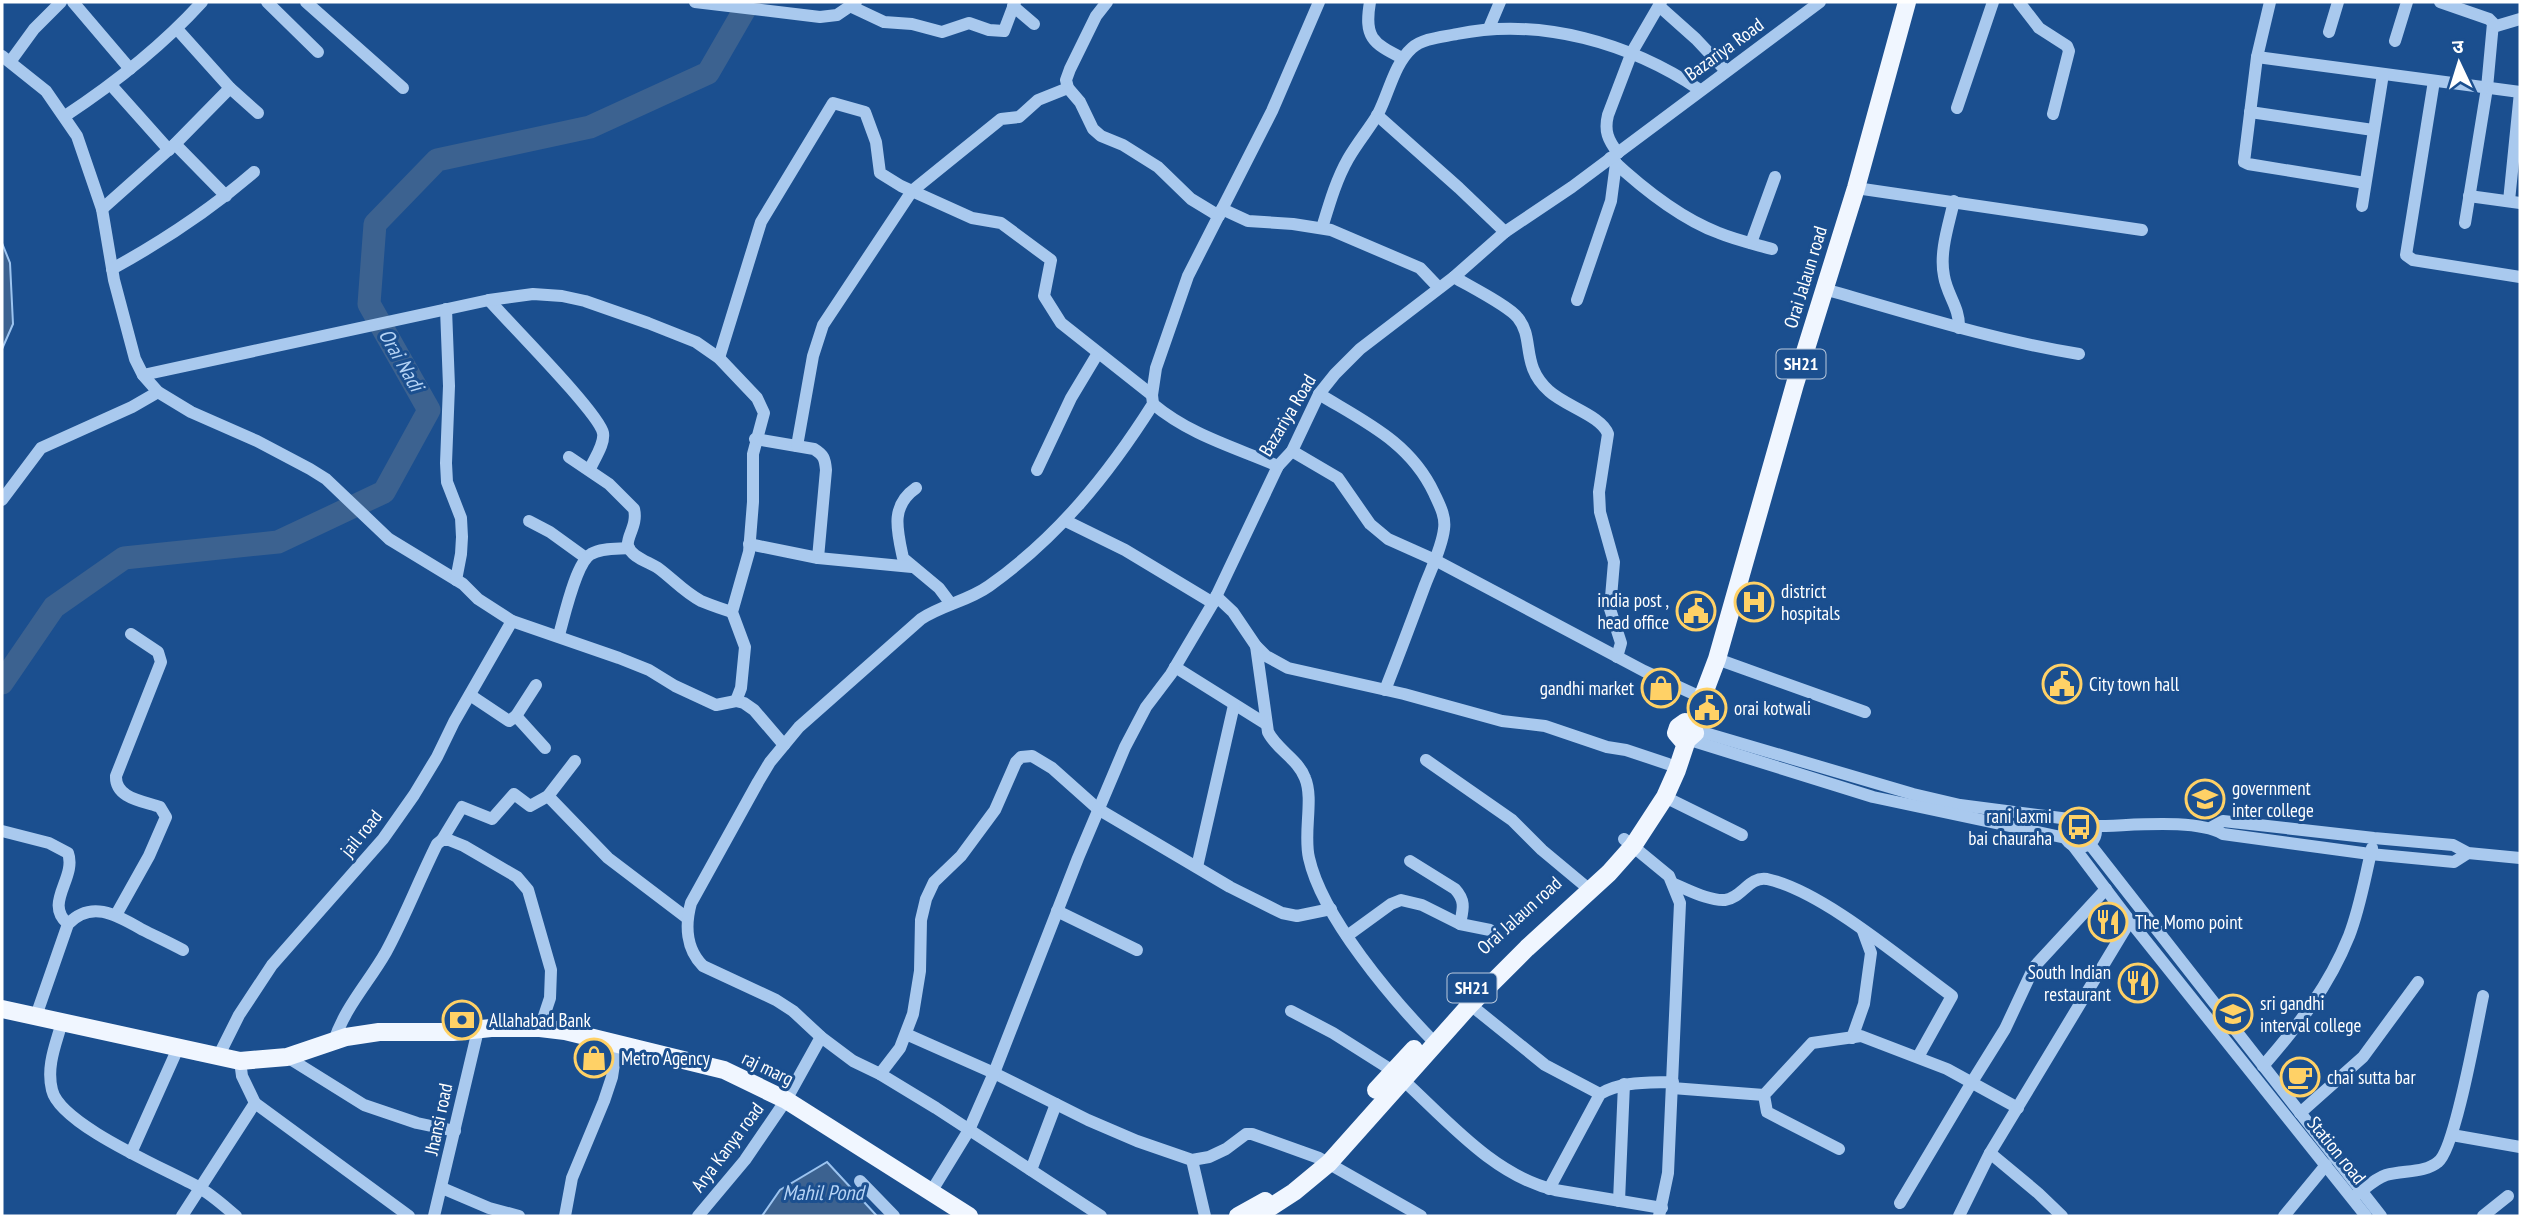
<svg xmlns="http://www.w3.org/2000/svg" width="2522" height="1218" viewBox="0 0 2522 1218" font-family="'PT Sans Narrow','Noto Sans Devanagari',sans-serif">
<rect width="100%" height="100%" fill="#1b4f8f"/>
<!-- water -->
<g fill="#3c6290" stroke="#9cc4f0" stroke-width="2">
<path d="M2,243L10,263L13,324L2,349Z"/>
<path d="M827,1162L877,1216H762L780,1190Z"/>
</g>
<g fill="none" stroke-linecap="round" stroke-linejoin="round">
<!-- river -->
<path stroke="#3c6290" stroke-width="23" d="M2,683L54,607L124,558L278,542L384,492L429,410L369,304L375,224L437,160L590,127L708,73L749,2"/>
<!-- minor -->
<g stroke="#a9c9ee" stroke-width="12">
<path d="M73,2L130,69"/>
<path d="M267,2L318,52"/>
<path d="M306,2L403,88"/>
<path d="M695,2L820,17L837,15L856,2"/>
<path d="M1107,2L1096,16L1070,69L1066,80L1068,88L1080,102L1093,129L1101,136L1123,145L1158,167L1191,199L1219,216"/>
<path d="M1370,2C1364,37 1372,43 1402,58"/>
<path d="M2019,2L2039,28L2067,46L2069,51L2053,114"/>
<path d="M2270,2L2257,57L2244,162L2248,164L2365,183"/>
<path d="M2440,2L2489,19L2493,23L2487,88L2465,223"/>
<path d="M850,6L884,22L912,24L942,32L969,23L989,30L1004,31L1015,2"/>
<path d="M1013,6L1034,24"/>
<path d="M1659,6L1696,39L1726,71"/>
<path d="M2493,27L2520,19"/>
<path d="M1489,28L1500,2"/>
<path d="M177,29L230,88L258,113"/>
<path d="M2329,32L2338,2"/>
<path d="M2395,41L2407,2"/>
<path d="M2,56L46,91L77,136L102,209L114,280L135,359L143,375L158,392L191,412L257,441L310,469L326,479L389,539L463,584L478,599L512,621L619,658L649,670L675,686L716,705L736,701L744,703L754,710L784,745"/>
<path d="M2257,57L2520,92"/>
<path d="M10,62L34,29L61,2"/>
<path d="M2434,81L2406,255L2413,260L2520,277"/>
<path d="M111,85L169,150"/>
<path d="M1957,108L1993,2"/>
<path d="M2250,112L2373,130"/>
<path d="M1377,115L1459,188L1505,232"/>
<path d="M65,116C115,83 162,46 202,2"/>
<path d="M175,144L226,196"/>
<path d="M1618,153C1608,140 1604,131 1608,115L1632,52L1661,2"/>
<path d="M1610,158C1641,187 1679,218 1719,233C1736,240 1754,244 1772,249"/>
<path d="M1856,188L2142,230"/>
<path d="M2469,196L2520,203"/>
<path d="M1954,201C1949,224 1939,252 1944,276C1947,295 1960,308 1959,328"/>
<path d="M2509,201L2520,92"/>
<path d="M2362,206L2383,74"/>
<path d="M102,209L175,144L230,88"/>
<path d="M1222,209L1248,221L1293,224L1331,230L1420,268L1439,288"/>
<path d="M1322,228C1329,205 1336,180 1348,159C1357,143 1369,129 1378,114C1389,93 1394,64 1412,48C1423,38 1443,37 1457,34C1541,17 1630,43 1700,90"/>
<path d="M1751,243L1775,177"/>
<path d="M112,269C163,241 210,210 254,172"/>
<path d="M1454,277C1469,286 1509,306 1518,318C1535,339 1520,365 1549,391C1565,406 1602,416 1608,434L1599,492L1600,512L1614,562L1610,609L1621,643L1617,657"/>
<path d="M1824,289C1909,313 1992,340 2079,354"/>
<path d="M489,300C508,322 599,413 603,433C605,444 594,459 590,469"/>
<path d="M1577,300L1611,201L1616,163"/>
<path d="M446,309L449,386L446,463L447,482L461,518L462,537L461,554L456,580"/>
<path d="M719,358L761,222L833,103L865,112L876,142L880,173L901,186L972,218L1001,223L1051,260L1044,296L1061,323L1152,395"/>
<path d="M143,375L489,300L533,294L562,296L585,301L648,323L696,342L719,358L757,398L764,413L753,454V502L749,552L732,612L745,647L741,688L736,701"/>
<path d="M1319,394C1365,422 1410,442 1434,493C1439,504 1446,516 1444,529C1442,547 1432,567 1425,585C1412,620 1399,655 1385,690"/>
<path d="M1153,404C1190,435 1234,447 1278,466"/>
<path d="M755,439L814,449C824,455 825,459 826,470L818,558"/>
<path d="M797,446L813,356L823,325L912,191L1001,119L1019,117L1038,100L1068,88"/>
<path d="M1292,451L1338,478L1370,524L1388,539L1435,560L1644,671L1694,694"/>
<path d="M569,457L609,484L634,509C638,525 626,537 628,546C631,557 649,562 658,568C673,579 684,592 701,601C711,605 722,609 732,612"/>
<path d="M1037,470L1071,398L1098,353"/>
<path d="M916,488C890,506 897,530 903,558L939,588L951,604"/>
<path d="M2,500L41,448L132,407L158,392"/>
<path d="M529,521L550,532L586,558"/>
<path d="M1066,521L1125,550L1213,603"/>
<path d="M749,544L818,558L912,567"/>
<path d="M1216,596L1233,612L1256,646L1266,656L1288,668L1404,694L1502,721L1545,726L1607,747L1626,750L1668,764"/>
<path d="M559,635C564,618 576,562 591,554C601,548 617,549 629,548"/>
<path d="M1256,646L1268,732C1277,750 1298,759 1305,778C1314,799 1303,833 1309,858C1322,917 1393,1000 1435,1043"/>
<path d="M1717,659L1865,712"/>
<path d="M1175,667L1266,724"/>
<path d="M470,695L509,721L516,716L545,748"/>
<path d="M516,716L536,685"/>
<path d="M1695,730L1913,794L1960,805L2069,819"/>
<path d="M1690,740L1873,797L2066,838"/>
<path d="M1426,760L1512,820L1542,850L1584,885"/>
<path d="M548,796L608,858L687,918"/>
<path d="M1665,797L1742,835"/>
<circle cx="2080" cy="831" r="16"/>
<path d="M2095,826C2129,826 2195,818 2223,834L2370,854L2454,862L2468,853"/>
<path d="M2212,827L2223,821L2374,838L2453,845L2468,853L2520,858"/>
<path d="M2,831L49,843L68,853C77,878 43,903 68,924"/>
<path d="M1624,839L1669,876L1680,903L1668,1173L1659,1216"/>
<path d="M442,840L462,807L492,819L514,794L530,806L548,796L575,761"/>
<path d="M2071,843L2130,921L2366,1216"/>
<path d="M2089,843L2381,1216"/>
<path d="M1410,861L1455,889C1466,901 1463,909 1460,924"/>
<path d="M1197,867L1234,705"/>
<path d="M1674,884C1689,890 1709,901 1725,900C1742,898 1749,876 1767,879C1823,891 1905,962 1952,996L1918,1057"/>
<path d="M1057,911L1137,950"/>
<path d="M116,915L149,856L166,817L160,807C142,801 115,798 116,776L161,662L158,652L131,634"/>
<path d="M1347,936L1391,904L1401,900L1422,905L1460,924L1490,930"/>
<path d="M1462,998L1545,1065L1600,1094"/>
<path d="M1291,1011L1333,1033L1393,1071"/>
<path d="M36,1016L68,924C92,899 118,916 143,930C157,937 170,943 183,950"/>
<path d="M62,1022C56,1044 46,1066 52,1090C60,1125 166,1169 198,1187C211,1194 224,1206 236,1216"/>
<path d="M906,1034L994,1073L1088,1120L1137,1141L1192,1160L1209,1157L1226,1149L1246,1134H1252L1319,1158L1421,1216"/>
<path d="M1852,1038L1864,1004L1871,953L1863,931"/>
<path d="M334,1041C345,1007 369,982 386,952C405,917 419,880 437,844L442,840H449L464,846L517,877L528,890L551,970L550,998L540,1028"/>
<path d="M219,1055L239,1015L272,965L383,839L414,795L437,757L454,722L512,621"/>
<path d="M287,1057L364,1105L417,1123L455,1131"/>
<path d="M240,1061L242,1076L255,1103L409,1216"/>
<path d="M2263,1066C2298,1026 2329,986 2349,936C2360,908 2365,877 2372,848"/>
<path d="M880,1074L900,1048L913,1014L920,971L921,920L926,899L934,882L961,856L995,810L1016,762L1021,757L1032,756L1052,768L1098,809L1230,887L1282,913L1297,916L1331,909"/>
<path d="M1402,1079C1447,1120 1494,1176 1555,1190L1662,1208"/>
<path d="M1672,1088L1764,1095"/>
<path d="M2300,1113L2363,1057L2418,982"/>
<path d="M2452,1135L2520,1147"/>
<path d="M1839,1149L1767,1112L1764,1095L1812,1043L1861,1036L1947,1069L2018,1108"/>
<path d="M131,1153L178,1048"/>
<path d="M1990,1153L2038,1193L2062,1216"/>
<path d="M1192,1160L1205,1216"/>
<path d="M1031,1170L1056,1104"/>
<path d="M860,1181L894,1216"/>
<path d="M442,1188L489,1208L519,1216"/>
<path d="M1549,1189L1600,1094C1621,1081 1648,1083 1673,1082"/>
<path d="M931,1192L969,1130L994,1073L1078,858L1125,747L1146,707L1171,674L1213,603L1278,466L1292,451L1319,394L1335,374L1360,349L1454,277L1505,232L1572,187L1820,2"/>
<path d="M2355,1196C2365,1189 2374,1179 2386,1175C2403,1170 2425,1173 2438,1162C2455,1150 2477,1024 2483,996"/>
<path d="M1619,1201L1624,1084"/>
<path d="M1900,1203L1972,1082L2005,1029L2034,967L2106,889"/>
<path d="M182,1216L255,1103"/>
<path d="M434,1216L478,1030"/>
<path d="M565,1216L572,1178L604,1101L612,1077L617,1044"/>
<path d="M698,1216L745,1160L786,1100L821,1037"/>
<path d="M1101,1216L936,1108L880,1074L853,1061L821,1037L793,1011L776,1000L703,966C686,949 685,925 691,903L758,782L770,762L799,727L921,619C942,605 968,601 989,586C1058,537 1108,475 1153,404L1152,395L1156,368L1188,276L1272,111L1319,2"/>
<path d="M1959,1216L1990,1153L2130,921"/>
<path d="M2284,1216L2326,1165"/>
<path d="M2483,1216L2508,1196"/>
</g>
<!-- major -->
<g stroke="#f0f6ff" stroke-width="18">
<path d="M1692,725L1717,659L1795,384L1856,188L1907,2"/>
<path d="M2,1009L240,1061L287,1057L346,1037L379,1032H453L491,1028H540L565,1031L724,1070L786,1100L969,1216"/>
<path d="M1376,1090L1414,1049"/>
<path d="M1238,1216L1265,1201"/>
<path d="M1257,1216L1294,1192L1329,1163L1469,1006L1527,948L1609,873L1633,846L1665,797L1677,770L1687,740L1695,733L1692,725L1685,722L1678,727L1676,733L1682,740H1687"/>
</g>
</g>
<!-- icons -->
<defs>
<symbol id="hospital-ring" viewBox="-11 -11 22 22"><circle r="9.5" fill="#1b4f8f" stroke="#ffd166" stroke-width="1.5"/><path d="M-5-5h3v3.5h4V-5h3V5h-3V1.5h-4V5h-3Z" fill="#ffd166"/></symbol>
<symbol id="civic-ring" viewBox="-11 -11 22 22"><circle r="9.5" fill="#1b4f8f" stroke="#ffd166" stroke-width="1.5"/><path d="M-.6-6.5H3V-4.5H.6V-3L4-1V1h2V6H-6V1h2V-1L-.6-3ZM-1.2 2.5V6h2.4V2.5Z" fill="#ffd166"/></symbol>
<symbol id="shop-ring" viewBox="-11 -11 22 22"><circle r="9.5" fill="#1b4f8f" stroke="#ffd166" stroke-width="1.5"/><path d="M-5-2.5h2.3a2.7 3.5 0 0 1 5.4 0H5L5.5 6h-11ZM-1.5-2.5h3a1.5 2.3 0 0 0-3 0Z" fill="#ffd166"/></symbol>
<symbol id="university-ring" viewBox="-11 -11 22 22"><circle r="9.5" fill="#1b4f8f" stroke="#ffd166" stroke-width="1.5"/><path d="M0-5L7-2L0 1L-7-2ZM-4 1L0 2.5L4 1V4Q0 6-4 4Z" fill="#ffd166"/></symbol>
<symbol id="bus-ring" viewBox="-11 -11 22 22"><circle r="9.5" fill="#1b4f8f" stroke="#ffd166" stroke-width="1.5"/><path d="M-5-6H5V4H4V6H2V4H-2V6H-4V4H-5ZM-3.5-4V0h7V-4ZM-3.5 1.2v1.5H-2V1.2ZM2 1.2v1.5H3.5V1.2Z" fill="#ffd166"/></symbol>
<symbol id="restaurant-ring" viewBox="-11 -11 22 22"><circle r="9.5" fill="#1b4f8f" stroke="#ffd166" stroke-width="1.5"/><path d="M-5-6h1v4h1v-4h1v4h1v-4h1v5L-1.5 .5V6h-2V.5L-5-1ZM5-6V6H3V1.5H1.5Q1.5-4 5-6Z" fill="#ffd166"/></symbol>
<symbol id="bank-ring" viewBox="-11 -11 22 22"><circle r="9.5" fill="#1b4f8f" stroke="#ffd166" stroke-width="1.5"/><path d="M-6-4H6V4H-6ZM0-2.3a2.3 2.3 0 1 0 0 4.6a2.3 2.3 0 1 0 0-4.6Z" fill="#ffd166"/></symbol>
<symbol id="cafe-ring" viewBox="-11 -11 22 22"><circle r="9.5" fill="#1b4f8f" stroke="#ffd166" stroke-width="1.5"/><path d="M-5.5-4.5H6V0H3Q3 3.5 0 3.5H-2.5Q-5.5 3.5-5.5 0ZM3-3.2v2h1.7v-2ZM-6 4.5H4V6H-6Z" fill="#ffd166"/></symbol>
</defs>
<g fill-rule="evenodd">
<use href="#hospital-ring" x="1732" y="580" width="44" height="44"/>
<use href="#civic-ring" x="1674" y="589" width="44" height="44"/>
<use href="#civic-ring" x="2040" y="662" width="44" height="44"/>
<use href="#shop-ring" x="1639" y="666" width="44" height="44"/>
<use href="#civic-ring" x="1685" y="686" width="44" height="44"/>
<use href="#university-ring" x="2183" y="777" width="44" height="44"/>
<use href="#bus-ring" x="2057" y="805" width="44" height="44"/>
<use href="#restaurant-ring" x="2086" y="900" width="44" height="44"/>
<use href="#restaurant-ring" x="2116" y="961" width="44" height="44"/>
<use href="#university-ring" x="2211" y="992" width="44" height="44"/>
<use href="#bank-ring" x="440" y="998" width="44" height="44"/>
<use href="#shop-ring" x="572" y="1036" width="44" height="44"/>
<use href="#cafe-ring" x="2278" y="1055" width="44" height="44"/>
</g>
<g text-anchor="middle" stroke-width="6" stroke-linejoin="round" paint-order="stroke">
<!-- shield labels -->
<g fill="#1b4f8f" stroke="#bbcadd" stroke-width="2">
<rect x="1776.5" y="349.5" width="49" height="29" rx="5"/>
<rect x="1447.5" y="973.5" width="49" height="29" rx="5"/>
</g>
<g font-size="18" font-weight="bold" fill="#fff">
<text x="1801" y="370">SH21</text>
<text x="1472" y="994">SH21</text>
</g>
<!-- street labels -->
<g font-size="19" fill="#fff" stroke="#1b4f8f">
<text transform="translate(1724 49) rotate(-36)" y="7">Bazariya Road</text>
<text transform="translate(1805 277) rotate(-73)" y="7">Orai Jalaun road</text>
<text transform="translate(1287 415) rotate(-59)" y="7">Bazariya Road</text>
<text transform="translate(361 833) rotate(-51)" y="7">jail road</text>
<text transform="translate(1519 915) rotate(-42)" y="7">Orai Jalaun road</text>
<text transform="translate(768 1068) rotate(26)" y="7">raj marg</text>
<text transform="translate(438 1119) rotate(-78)" y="7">Jhansi road</text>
<text transform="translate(727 1147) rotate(-53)" y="7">Arya Kanya road</text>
<text transform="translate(2337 1150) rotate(51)" y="7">Station road</text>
</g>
<!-- poi labels -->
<g font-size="19" fill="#fff" stroke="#1b4f8f" text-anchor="start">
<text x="1781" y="598">district<tspan x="1781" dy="22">hospitals</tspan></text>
<text x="1669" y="607" text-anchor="end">india post ,<tspan x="1669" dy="22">head office</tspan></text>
<text x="2089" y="691">City town hall</text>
<text x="1634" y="695" text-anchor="end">gandhi market</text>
<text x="1734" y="715">orai kotwali</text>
<text x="2232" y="795">government<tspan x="2232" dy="22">inter college</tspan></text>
<text x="2052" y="823" text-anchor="end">rani laxmi<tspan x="2052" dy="22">bai chauraha</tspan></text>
<text x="2135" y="929">The Momo point</text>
<text x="2111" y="979" text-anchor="end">South Indian<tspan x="2111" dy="22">restaurant</tspan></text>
<text x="2260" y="1010">sri gandhi<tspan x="2260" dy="22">interval college</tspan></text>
<text x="489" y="1027">Allahabad Bank</text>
<text x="621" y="1065">Metro Agency</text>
<text x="2327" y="1084">chai sutta bar</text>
</g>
<!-- water labels -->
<g font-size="21" font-style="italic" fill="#b5d3f5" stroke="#1b4f8f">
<text transform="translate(401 360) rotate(60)" y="7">Orai Nadi</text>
<text x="823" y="1200">Mahil Pond</text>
</g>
</g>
<!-- border -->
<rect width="2522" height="1218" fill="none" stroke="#ffffff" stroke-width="7"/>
<!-- north arrow -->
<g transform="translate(2459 63) rotate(356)" stroke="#1b4f8f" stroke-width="5" paint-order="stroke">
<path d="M0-5L12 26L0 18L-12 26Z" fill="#ffffff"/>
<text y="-10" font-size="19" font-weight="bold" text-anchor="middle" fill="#ffffff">उ</text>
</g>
</svg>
